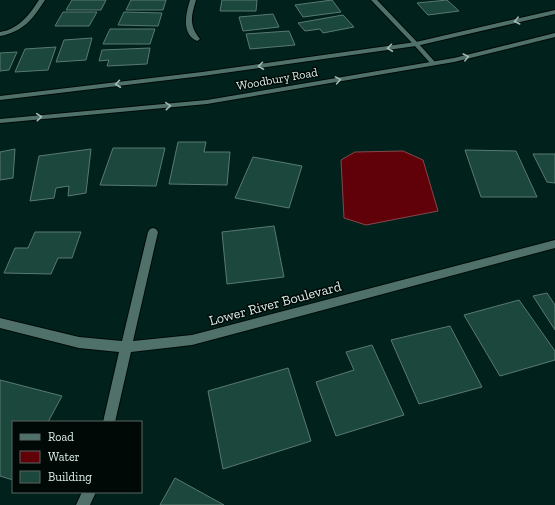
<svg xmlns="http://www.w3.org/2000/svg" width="555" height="505" viewBox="0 0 555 505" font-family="'Zilla Slab',serif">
<rect width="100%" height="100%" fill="#01221c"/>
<!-- water -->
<path fill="#600008" stroke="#85474b" d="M403,151L423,160L438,211L366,225L344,218L341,160L355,152Z"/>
<!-- building -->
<g fill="#1c473d" stroke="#587a71">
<path d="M72,0H106L101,10H66Z"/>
<path d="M131,0H166L163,10H126Z"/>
<path d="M222,0H257L256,11H220Z"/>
<path d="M332,0L341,12L303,17L295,5Z"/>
<path d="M447,0L459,11L428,15L417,3Z"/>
<path d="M63,12H97L89,26H55Z"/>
<path d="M124,12L162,13L158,26L118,25Z"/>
<path d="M273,14L279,27L243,31L239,17Z"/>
<path d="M343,15L354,27L323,33L320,29L305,31L298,23Z"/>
<path d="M110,29H155L150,44H103Z"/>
<path d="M289,31L295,45L250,49L246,34Z"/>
<path d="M92,38L86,60L56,62L64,40Z"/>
<path d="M56,47L48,70L15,72L25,49Z"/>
<path d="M150,48L147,64L107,66L109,60L99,61L102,50Z"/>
<path d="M17,52L9,70L0,71V53Z"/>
<path d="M178,142H206L204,152H230L227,185L169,184Z"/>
<path d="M113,148H165L156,186L100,185Z"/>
<path d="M15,149L13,178L0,180V152Z"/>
<path d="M91,149L86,193L68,196L69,186L56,188L54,198L30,201L39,156Z"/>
<path d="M465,150L516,151L537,197H481Z"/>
<path d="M533,154H555V183L547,182Z"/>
<path d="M253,157L302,166L289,208L235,198Z"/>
<path d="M274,226L284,277L227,284L222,232Z"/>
<path d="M35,232H81L72,258H58L51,274L4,273L15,248H28Z"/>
<path d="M547,293L555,305V330L533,296Z"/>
<path d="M519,300L555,351V360L500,376L464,315Z"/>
<path d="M450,326L482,387L419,404L391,340Z"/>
<path d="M372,345L404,415L336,436L316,382L354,370L346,352Z"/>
<path d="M288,368L311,441L223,469L208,391Z"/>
<path d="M0,380L62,396L48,422H13V480L0,476Z"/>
<path d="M175,478L224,505H160Z"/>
</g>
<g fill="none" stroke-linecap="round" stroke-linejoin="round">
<defs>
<path id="service" d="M414,43H418L435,62V64H431L414,45Z"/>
<g id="minor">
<path d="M39,0H45C33,19 23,32 0,36V32C19,29 29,15 39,0Z"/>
<path d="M190,0H196C191,17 189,25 200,39L197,41C181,34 186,13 190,0Z"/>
<path d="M371,0H377L418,43V45H414Z"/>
<path d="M153,228L156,229L158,232L133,341L192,335L555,240V248L192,345L131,352L115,422H103L119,352L79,348L0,328V318L79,337L122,341L148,232L150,229Z"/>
<path d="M82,492H96L90,505H76Z"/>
</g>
<g id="tertiary">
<path d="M555,10V14L416,46L202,76L0,100V96L202,72L416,42Z"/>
<path d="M555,33V37L454,62L207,104L0,123V119L207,100L454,58Z"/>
</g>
</defs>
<!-- service casing -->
<use href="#service" stroke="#000a07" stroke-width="2"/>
<!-- minor casing -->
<use href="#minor" stroke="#000a07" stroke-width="2"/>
<!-- tertiary casing -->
<use href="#tertiary" stroke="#000a07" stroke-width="2"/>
<!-- service -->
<use href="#service" fill="#507169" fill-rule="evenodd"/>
<!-- minor -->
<use href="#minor" fill="#507169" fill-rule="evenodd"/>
<!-- tertiary -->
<use href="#tertiary" fill="#507169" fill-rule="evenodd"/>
</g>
<!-- one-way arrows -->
<defs><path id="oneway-chevron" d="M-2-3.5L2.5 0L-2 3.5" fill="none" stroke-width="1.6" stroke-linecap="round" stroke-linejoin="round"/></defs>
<g stroke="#a3bbb5">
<use href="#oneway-chevron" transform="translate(517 21) rotate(167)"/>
<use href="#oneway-chevron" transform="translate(390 48) rotate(172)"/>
<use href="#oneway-chevron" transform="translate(466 57) rotate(-14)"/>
<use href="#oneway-chevron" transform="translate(261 66) rotate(172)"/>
<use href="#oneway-chevron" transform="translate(338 80) rotate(-10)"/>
<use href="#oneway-chevron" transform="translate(118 84) rotate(173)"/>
<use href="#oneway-chevron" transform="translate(168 106) rotate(-5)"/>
<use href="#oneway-chevron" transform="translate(39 117) rotate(-5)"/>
</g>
<g text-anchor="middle" stroke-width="3" stroke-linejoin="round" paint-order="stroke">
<!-- far-street labels -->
<g font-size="12" fill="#daede7" stroke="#010907">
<text transform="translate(277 79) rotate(-10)" y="4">Woodbury Road</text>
</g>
<!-- street labels -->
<g font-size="14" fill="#daede7" stroke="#010907">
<text transform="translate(275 303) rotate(-15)" y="5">Lower River Boulevard</text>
</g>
</g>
<!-- legend -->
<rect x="12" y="421" width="130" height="72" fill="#010907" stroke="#586461"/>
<rect x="20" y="434" width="20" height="6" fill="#507169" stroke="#586461"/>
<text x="48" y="441" font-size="12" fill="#daede7">Road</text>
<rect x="20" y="451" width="20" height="12" fill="#600008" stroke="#586461"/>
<text x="48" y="461" font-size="12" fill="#daede7">Water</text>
<rect x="20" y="471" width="20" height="12" fill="#1c473d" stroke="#586461"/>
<text x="48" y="481" font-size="12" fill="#daede7">Building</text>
</svg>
